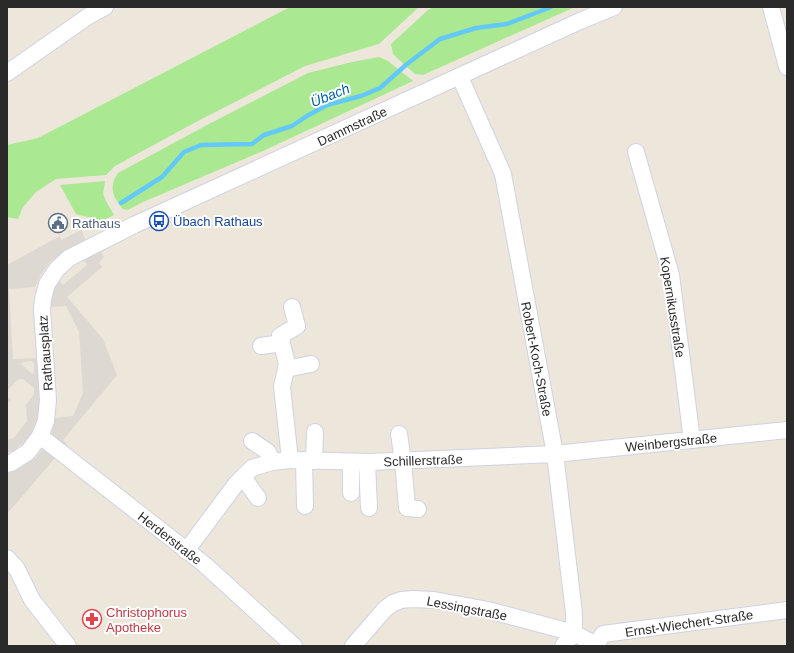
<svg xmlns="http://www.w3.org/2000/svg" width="794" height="653" viewBox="0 0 794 653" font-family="Helvetica,sans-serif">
<rect width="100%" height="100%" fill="#ede6da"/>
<!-- green -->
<g fill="#aae991">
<path d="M290,7H419L379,44L305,66L196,122L115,166L106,175L56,179L36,192L23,207L18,219L7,217V145L38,138Z"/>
<path d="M433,7H575L423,75L415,74L398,59L393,54L391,44L428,10Z"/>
<path d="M379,57L388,61L413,81L263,151L143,202L128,210L123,209C113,197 108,187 118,173L207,125L308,73L352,62Z"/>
<path d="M105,181L103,194L106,201L114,215L102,221L76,214L60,185Z"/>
</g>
<!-- plaza -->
<g fill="#ddd9d2" fill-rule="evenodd">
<path d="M81,230L86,240L66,250L50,262L41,275L35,287L9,289L13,359L38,358L39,409L36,424L29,437L15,450L7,453V440L14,438L27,421L26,405L34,394V388L23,379L17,380L8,390V397L12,400L8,403L7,402V265L60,236L61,240ZM32,361L34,363V373L33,374L31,373L21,364L23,362Z"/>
<path d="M101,251L104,257L99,263L102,267L67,297L103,339L117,375L63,440L67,444L7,514V473L15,471L36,458L48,442L51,435L55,418L73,416L83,393L79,332L66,306L49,307L55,287L59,280L63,285L87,265L83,259Z"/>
</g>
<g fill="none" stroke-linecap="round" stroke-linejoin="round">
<!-- stream -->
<path stroke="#63c8fa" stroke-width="4.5" d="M121,203L162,177L184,152L201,145L252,144L264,135L292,126L307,116L327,105L361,96L380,88L407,64L440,39L476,28L507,24L551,7"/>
<defs>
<g id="minor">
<path d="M771,7L787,67"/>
<path d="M7,73L87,17L105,7"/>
<path d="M460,77L503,174L555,454L574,613V633L563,646"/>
<path d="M636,152L671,275L692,440"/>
<path d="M261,346L282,343"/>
<path d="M286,369L311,364"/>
<path d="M399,434L403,461L407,508L418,509"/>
<path d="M40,436L204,564L294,646"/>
<path d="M252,441L268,452L272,462"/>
<path d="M290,460L282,387L287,364L280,336L297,326L292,307"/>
<path d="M304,460L305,506"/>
<path d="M314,461L315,432"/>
<path d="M367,462L369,508"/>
<path d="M7,464L11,463L28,452L40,436L46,421L48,400L42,309L43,299L47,284L57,269L69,258L134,225L580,21L614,7"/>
<path d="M243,477L258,498"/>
<path d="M351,493V462"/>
<path d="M186,551L236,484L252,468L272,462L290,460L370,462L555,454L787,430"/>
<path d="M7,558L17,569L32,600L68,646"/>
<path d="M596,645L603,634L787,610"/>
<path d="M353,646L385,609L393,603L401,600L413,599L434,600L488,610L574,633L598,646"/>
</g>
</defs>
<!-- minor casing -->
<use href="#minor" stroke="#cfd2e4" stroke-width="18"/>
<!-- minor -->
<use href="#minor" stroke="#fff" stroke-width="16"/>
</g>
<!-- icons -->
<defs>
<symbol id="bus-ring" viewBox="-11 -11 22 22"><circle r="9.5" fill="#fff" stroke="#1a4fb4" stroke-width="1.5"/><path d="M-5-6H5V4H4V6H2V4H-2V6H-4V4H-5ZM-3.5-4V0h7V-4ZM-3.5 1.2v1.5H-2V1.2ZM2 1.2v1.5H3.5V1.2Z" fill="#1a4fb4"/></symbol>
<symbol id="civic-ring" viewBox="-11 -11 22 22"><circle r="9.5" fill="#fff" stroke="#5c6f8a" stroke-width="1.5"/><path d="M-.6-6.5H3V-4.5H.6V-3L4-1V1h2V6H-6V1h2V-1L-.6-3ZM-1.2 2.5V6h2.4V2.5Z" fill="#5c6f8a"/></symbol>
<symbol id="pharmacy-ring" viewBox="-11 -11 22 22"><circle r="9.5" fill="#fff" stroke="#e0444e" stroke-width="1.5"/><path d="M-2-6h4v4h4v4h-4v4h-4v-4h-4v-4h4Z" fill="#e0444e"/></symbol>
</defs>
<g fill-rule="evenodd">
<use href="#bus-ring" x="148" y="210" width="22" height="22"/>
<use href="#civic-ring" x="47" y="212" width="22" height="22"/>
<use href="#pharmacy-ring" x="81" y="608" width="22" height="22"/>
</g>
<g text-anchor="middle" stroke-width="4" stroke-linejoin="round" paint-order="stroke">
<!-- street labels -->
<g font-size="13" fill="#2a2a2a" stroke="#fff">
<text transform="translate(352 126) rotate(-25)" y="5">Dammstraße</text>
<text transform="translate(673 307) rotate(81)" y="5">Kopernikusstraße</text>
<text transform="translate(45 353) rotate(-94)" y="5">Rathausplatz</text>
<text transform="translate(537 359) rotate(79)" y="5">Robert-Koch-Straße</text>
<text transform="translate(671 442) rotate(-6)" y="5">Weinbergstraße</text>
<text transform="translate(423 460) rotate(-2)" y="5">Schillerstraße</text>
<text transform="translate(170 538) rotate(38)" y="5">Herderstraße</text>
<text transform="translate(467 608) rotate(11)" y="5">Lessingstraße</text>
<text transform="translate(689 623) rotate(-8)" y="5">Ernst-Wiechert-Straße</text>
</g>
<!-- transit labels -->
<g font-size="13" fill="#164399" stroke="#fff" text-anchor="start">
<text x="173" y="226">Übach Rathaus</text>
</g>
<!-- service labels -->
<g font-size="13" fill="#4e5e75" stroke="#fff" text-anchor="start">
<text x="72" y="228">Rathaus</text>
</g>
<!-- health labels -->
<g font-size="13" fill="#be3a42" stroke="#fff" text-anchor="start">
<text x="106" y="617">Christophorus<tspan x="106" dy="15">Apotheke</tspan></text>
</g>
<!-- water labels -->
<g font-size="14" font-style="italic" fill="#0163a7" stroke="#fff">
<text transform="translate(330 95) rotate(-22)" y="5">Übach</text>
</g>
</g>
<!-- border -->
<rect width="794" height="653" fill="none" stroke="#2a2a2a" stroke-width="16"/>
</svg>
